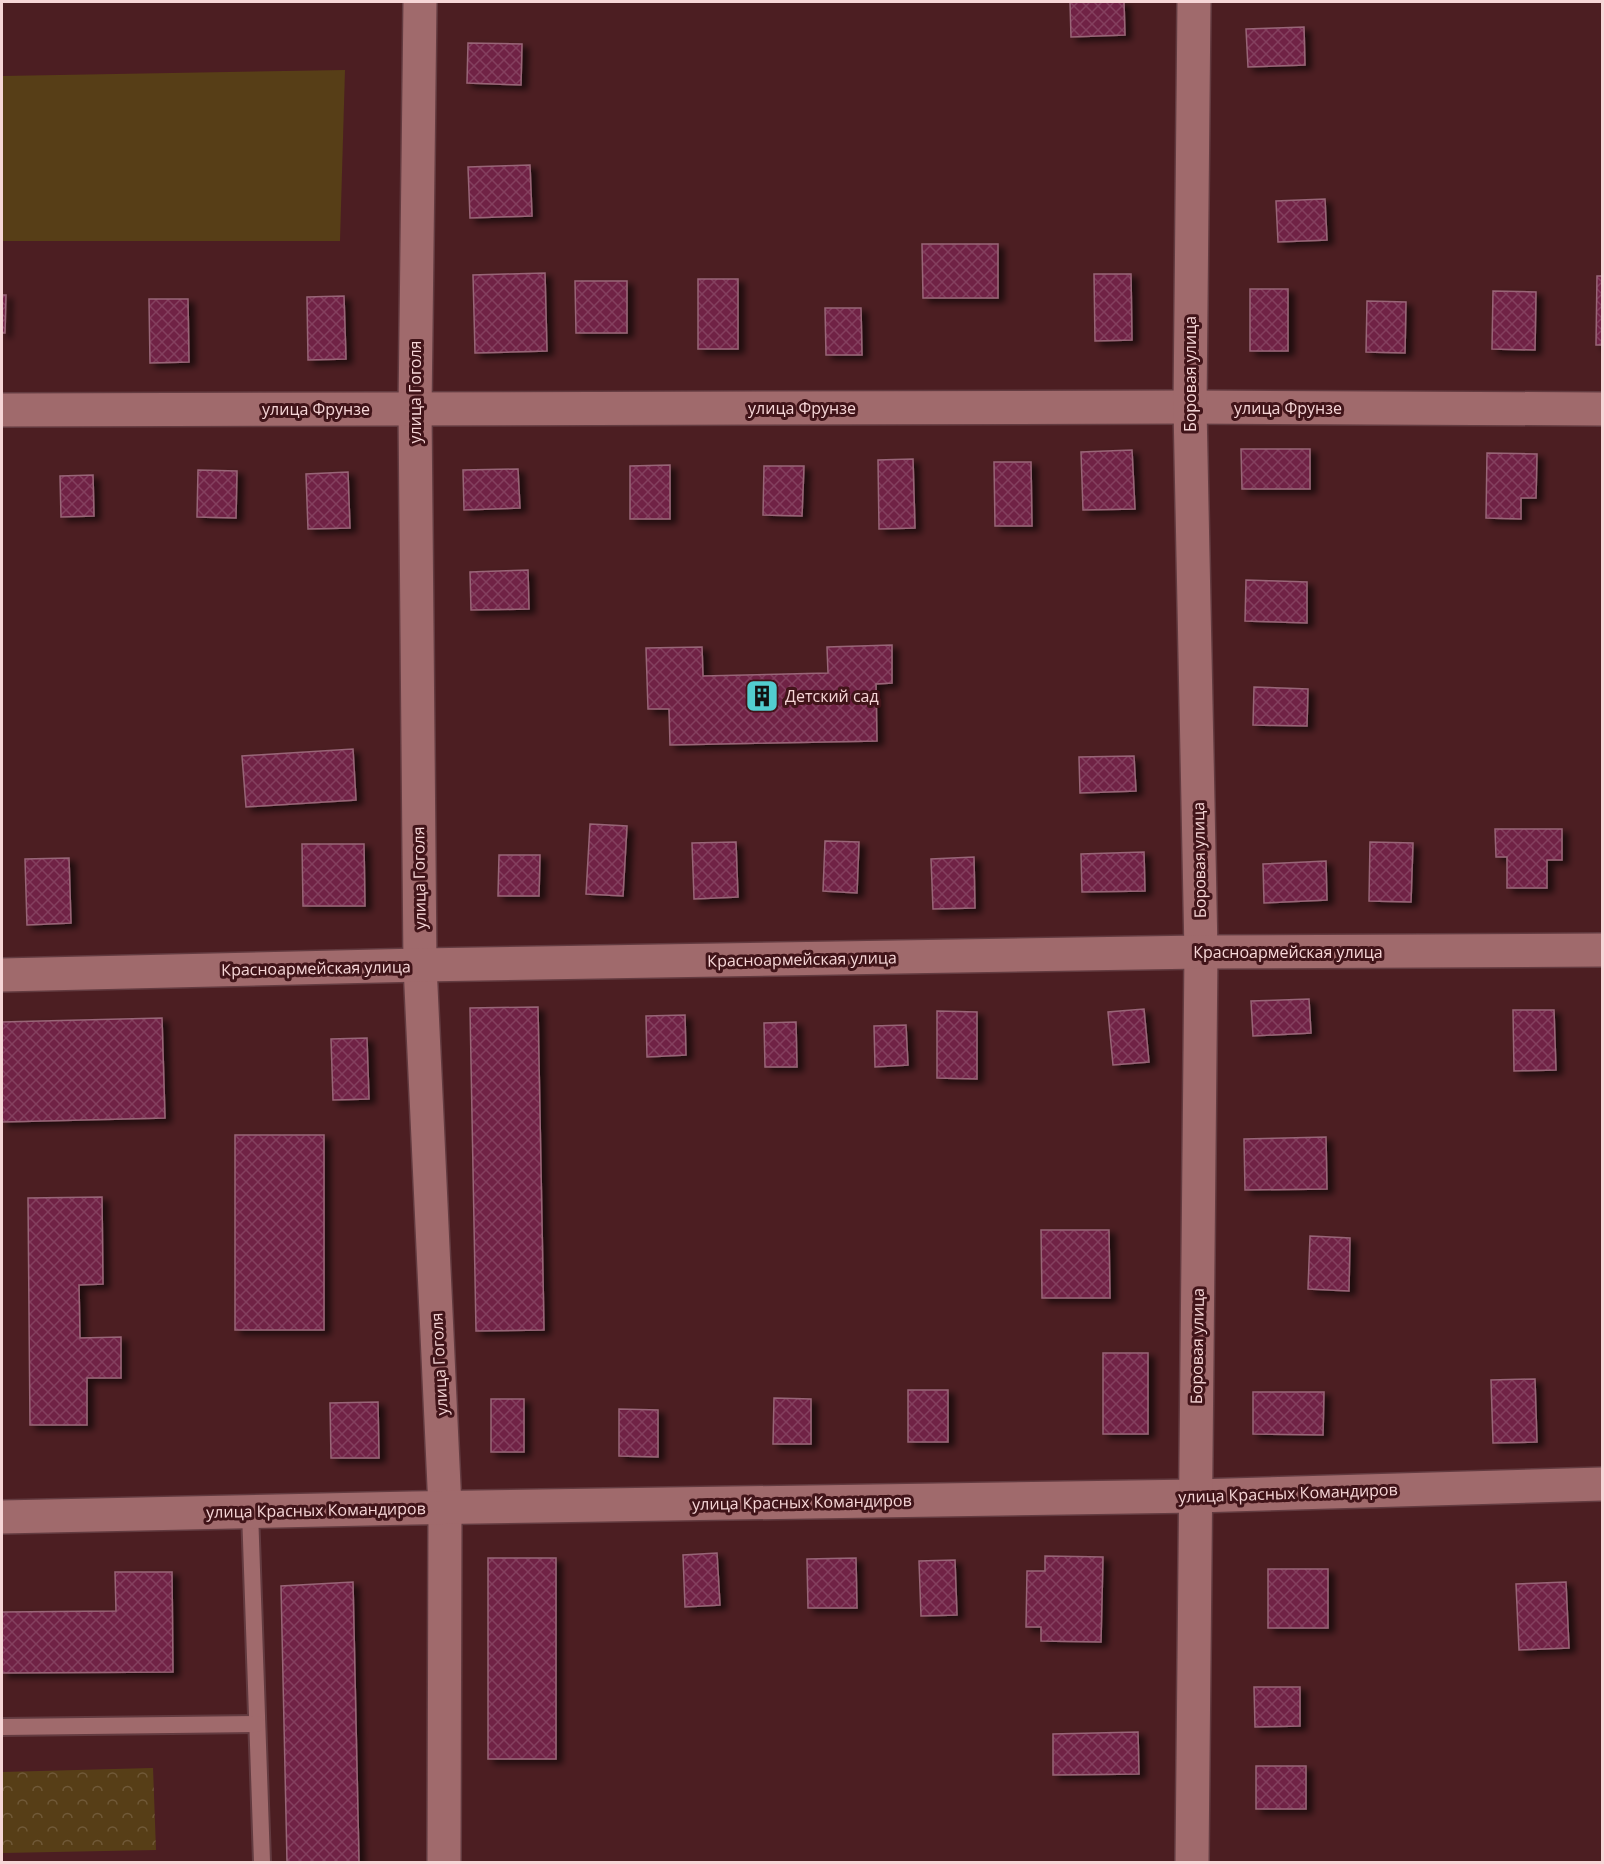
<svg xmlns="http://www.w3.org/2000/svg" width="1604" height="1864" viewBox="0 0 1604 1864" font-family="'Open Sans',sans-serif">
<defs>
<pattern id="park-crowns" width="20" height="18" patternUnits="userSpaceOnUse" patternTransform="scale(1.5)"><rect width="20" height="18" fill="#573e17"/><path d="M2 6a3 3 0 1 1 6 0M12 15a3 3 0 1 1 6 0" fill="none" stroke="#705938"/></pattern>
<pattern id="building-cross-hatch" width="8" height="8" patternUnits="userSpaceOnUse" patternTransform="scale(1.5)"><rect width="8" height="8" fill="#6f2144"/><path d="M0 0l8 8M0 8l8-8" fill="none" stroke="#84405e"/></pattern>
<filter id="shadow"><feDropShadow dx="6" dy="4" stdDeviation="3" flood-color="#0009"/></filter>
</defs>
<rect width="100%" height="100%" fill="#4c1e22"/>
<!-- grass -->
<path fill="#573e17" d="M345,70L340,241H2V76Z"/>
<!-- park -->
<path fill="url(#park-crowns)" d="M153,1768L156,1850L2,1853V1772Z"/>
<!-- building -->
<g fill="url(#building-cross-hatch)" stroke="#986577" stroke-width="1.5" filter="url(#shadow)">
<path d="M1070,2H1124L1125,35L1071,37Z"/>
<path d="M1304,27L1305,65L1248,67L1246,29Z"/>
<path d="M468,43L522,44L521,85L467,83Z"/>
<path d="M530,165L532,216L470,218L468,167Z"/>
<path d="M1325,199L1327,240L1278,242L1276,201Z"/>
<path d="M922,244H998V298H923Z"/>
<path d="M545,273L547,351L475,353L473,275Z"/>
<path d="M1094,274H1131L1132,340L1095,341Z"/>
<path d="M1597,276H1602V345H1596Z"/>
<rect x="698" y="279" width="40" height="70"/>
<path d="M575,281H627V333H576Z"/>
<rect x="1250" y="289" width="38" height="62"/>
<path d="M1493,291L1536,292L1535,350L1492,349Z"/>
<path d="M2,295H6L5,333H2Z"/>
<path d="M344,296L346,359L308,360L307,297Z"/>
<path d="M149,299H188L189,362L150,363Z"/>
<path d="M1367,301L1406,302L1405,353L1366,352Z"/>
<path d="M825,308H861L862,355H826Z"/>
<path d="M1241,449H1310V489H1242Z"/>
<path d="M1132,450L1135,509L1083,510L1081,452Z"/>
<path d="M1487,453L1537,454L1536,498H1521V519L1486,518Z"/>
<path d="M913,459L915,528L879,529L878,460Z"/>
<path d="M994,462H1031L1032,526H995Z"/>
<path d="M670,465V519H630V466Z"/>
<path d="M764,466H804L802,516L763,515Z"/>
<path d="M518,469L520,508L464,510L463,470Z"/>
<path d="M198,470L237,471L236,518L197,517Z"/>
<path d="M348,472L350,528L308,529L306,474Z"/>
<path d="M93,475L94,516L61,517L60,476Z"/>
<path d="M528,570L529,609L471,610L470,572Z"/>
<path d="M1246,580L1307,582V623L1245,621Z"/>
<path d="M892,645V683L876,684L877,741L670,745L669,709H648L646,648L702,647L703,676L828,673L827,647Z"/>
<path d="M1254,687L1308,689L1307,726L1253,725Z"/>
<path d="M353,749L356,800L246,807L242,756Z"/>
<path d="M1134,756L1136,791L1080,793L1079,757Z"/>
<path d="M590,824L627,826L623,896L586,894Z"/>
<path d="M1495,829H1562V860H1547V888H1507V857H1496Z"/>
<path d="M825,841L859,842L857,893L823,891Z"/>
<path d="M736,842L738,897L694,899L692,843Z"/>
<path d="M1370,842L1413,843L1411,902L1369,901Z"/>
<path d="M302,844H364L365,906H303Z"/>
<path d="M1144,852L1145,891L1082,892L1081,854Z"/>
<path d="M499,855H540L539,896H498Z"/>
<path d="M974,857L975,908L933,909L931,859Z"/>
<path d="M69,858L71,923L27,925L25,859Z"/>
<path d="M1326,861L1327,900L1264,903L1263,864Z"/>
<path d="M1309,999L1311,1033L1253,1036L1251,1001Z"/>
<path d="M538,1007L544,1330L476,1331L470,1008Z"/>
<path d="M1144,1009L1149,1062L1113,1065L1108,1012Z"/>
<path d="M1513,1010H1554L1556,1070L1514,1071Z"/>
<path d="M937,1011L977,1012V1079L937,1078Z"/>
<path d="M685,1015L686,1055L647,1057L646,1016Z"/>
<path d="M162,1018L165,1118L2,1122V1022Z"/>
<path d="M796,1022L797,1067H765L764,1023Z"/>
<path d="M906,1025L908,1065L875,1067L874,1026Z"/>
<path d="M367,1038L369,1099L333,1100L331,1039Z"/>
<rect x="235" y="1135" width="89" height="195"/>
<path d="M1326,1137L1327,1189L1245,1190L1244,1139Z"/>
<path d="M102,1197L103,1284L79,1285L80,1338L121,1337V1378H87V1425H30L28,1198Z"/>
<path d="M1041,1230H1109L1110,1298H1042Z"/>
<path d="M1310,1236L1350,1238L1349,1291L1308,1289Z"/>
<rect x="1103" y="1353" width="45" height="81"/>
<path d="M1535,1379L1537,1442L1493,1443L1491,1380Z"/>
<rect x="908" y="1390" width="40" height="52"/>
<path d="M1253,1392H1324L1323,1435L1253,1434Z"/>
<path d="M774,1398L811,1399V1444H773Z"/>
<rect x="491" y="1399" width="33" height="53"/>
<path d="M378,1402L379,1458H331L330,1403Z"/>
<path d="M619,1409L658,1410V1457L619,1456Z"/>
<path d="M717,1553L720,1605L685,1607L683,1555Z"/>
<path d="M1045,1556L1103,1557L1101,1642L1041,1641V1627H1026L1027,1571H1045Z"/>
<rect x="488" y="1558" width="68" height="201"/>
<path d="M856,1558L857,1608H808L807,1559Z"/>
<path d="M955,1560L957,1615L921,1616L919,1561Z"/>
<rect x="1268" y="1569" width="60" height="59"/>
<path d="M115,1572H172L173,1672L2,1673V1612L116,1611Z"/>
<path d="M353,1582L359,1862H287L281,1586Z"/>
<path d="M1566,1582L1569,1648L1519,1650L1516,1584Z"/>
<path d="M1254,1687H1300V1726L1255,1727Z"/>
<path d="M1138,1732L1139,1774L1053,1775V1734Z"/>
<rect x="1256" y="1766" width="50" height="43"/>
</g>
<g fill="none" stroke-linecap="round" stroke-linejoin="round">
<defs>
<g id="service">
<path d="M250,1511L262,1862"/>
<path d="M2,1727L257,1724"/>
</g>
<g id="minor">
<path d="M420,2L415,409L420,965L445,1508L444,1862"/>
<path d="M2,410L1190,407L1602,409"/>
<path d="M2,1517L412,1508L1196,1496L1602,1484"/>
<path d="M1192,1862L1201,952L1190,407L1194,2"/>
</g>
<path id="secondary" d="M2,975L420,965L1201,952L1602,950"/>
</defs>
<!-- service casing -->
<use href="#service" stroke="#633b40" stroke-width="20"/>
<!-- minor casing -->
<use href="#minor" stroke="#633b40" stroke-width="36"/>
<!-- secondary casing -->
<use href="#secondary" stroke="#633b40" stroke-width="36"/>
<!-- service -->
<use href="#service" stroke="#a06a6c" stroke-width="16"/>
<!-- minor -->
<use href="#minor" stroke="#a06a6c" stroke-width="33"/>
<!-- secondary -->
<use href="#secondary" stroke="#a06a6c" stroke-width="33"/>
</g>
<!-- icons -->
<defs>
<symbol id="building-square" viewBox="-11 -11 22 22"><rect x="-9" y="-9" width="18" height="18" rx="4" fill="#52cdcf" stroke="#411419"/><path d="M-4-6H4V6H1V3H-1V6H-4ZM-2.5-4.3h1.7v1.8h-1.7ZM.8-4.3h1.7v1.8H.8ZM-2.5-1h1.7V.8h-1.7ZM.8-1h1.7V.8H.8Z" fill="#111"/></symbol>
</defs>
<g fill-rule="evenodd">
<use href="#building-square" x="743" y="677" width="38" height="38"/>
</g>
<g text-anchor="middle" stroke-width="6" stroke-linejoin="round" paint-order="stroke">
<!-- street labels -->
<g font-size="16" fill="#f6d6d7" stroke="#411419">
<text transform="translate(1190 374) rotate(-90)" y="6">Боровая улица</text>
<text transform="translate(415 392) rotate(-90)" y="6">улица Гоголя</text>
<text x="802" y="414">улица Фрунзе</text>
<text x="1288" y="414">улица Фрунзе</text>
<text x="316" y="415">улица Фрунзе</text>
<text transform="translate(1199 860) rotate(-91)" y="6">Боровая улица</text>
<text transform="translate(419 878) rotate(-91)" y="6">улица Гоголя</text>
<text x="1288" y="958">Красноармейская улица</text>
<text transform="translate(802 959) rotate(-1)" y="6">Красноармейская улица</text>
<text transform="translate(316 968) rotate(-1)" y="6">Красноармейская улица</text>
<text transform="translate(1197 1346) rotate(-89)" y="6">Боровая улица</text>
<text transform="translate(439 1364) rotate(-93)" y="6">улица Гоголя</text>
<text transform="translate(1288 1493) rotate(-2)" y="6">улица Красных Командиров</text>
<text transform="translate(802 1502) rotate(-1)" y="6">улица Красных Командиров</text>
<text transform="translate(316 1510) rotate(-1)" y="6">улица Красных Командиров</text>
</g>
<!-- poi labels -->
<g font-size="16" fill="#f6d6d7" stroke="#411419" text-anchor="start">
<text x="785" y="702">Детский сад</text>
</g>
</g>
<!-- border -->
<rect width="1604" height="1864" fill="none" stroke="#f6d6d7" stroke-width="6"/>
</svg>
